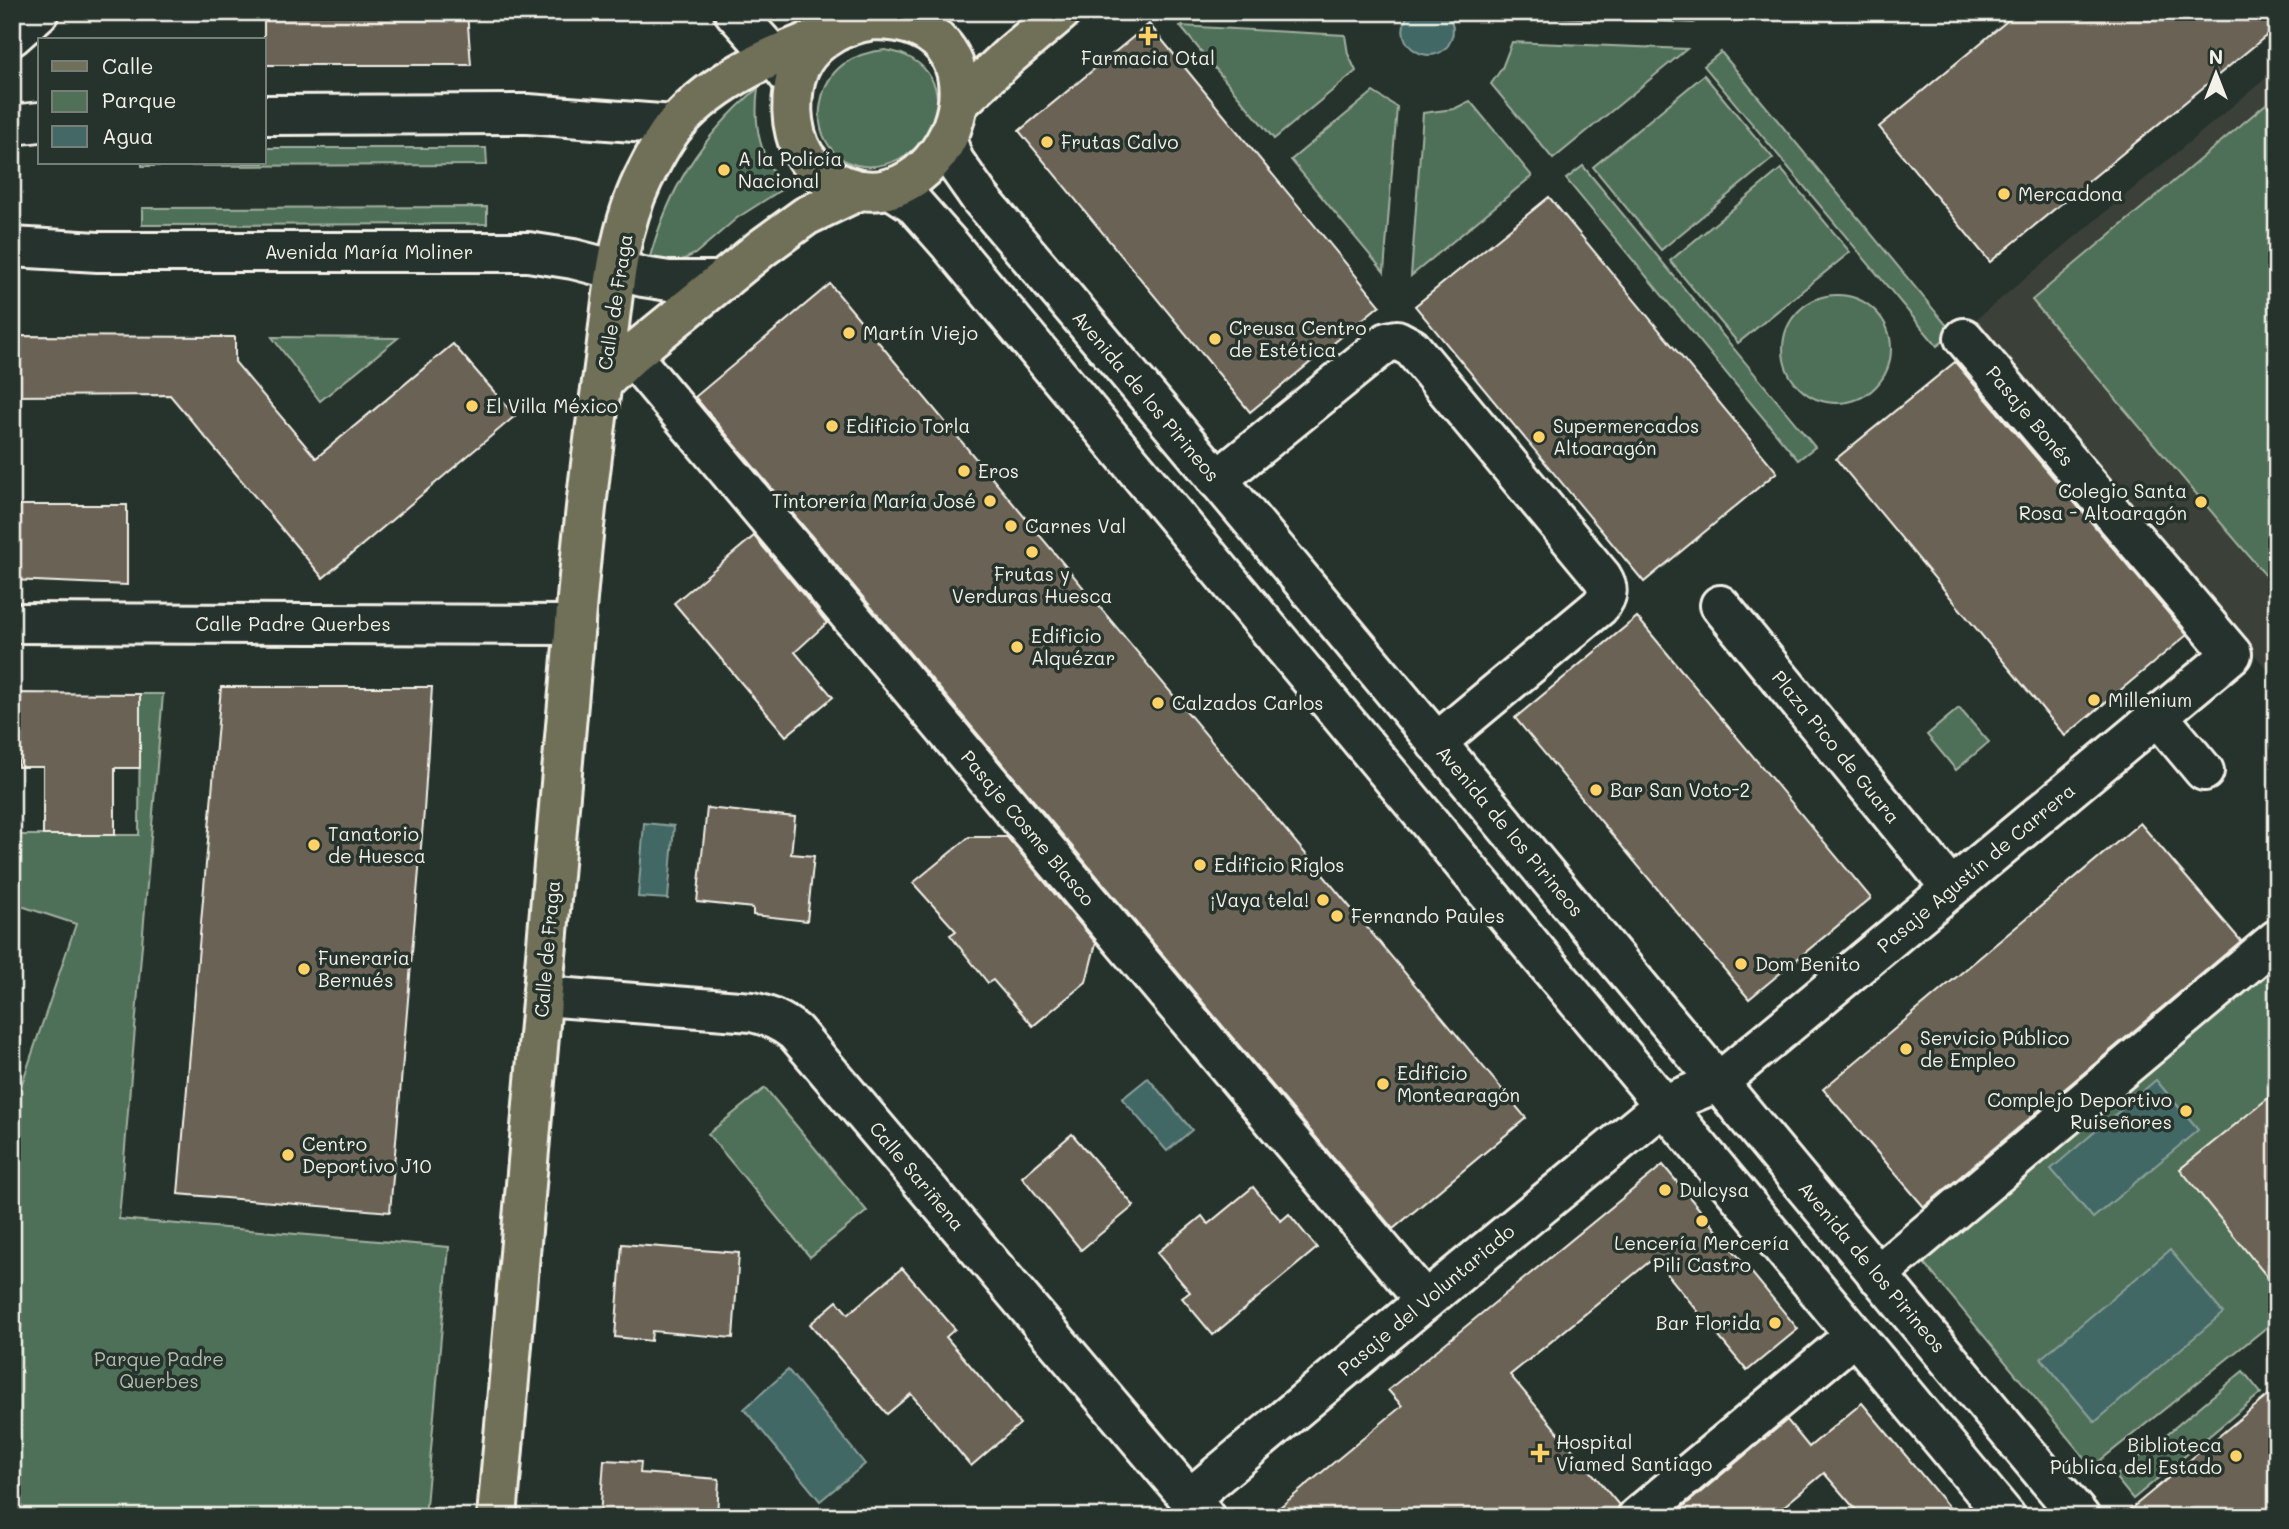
<svg xmlns="http://www.w3.org/2000/svg" width="2289" height="1529" viewBox="0 0 2289 1529" font-family="Mali,sans-serif">
<rect width="100%" height="100%" fill="#26332d"/>
<filter id="ink" filterUnits="userSpaceOnUse"><feTurbulence type="fractalNoise" baseFrequency=".0143" numOctaves="2"/><feDisplacementMap in="SourceGraphic" scale="14" xChannelSelector="R" yChannelSelector="G"/><feConvolveMatrix kernelMatrix="1 2 1 2 8 2 1 2 1" color-interpolation-filters="sRGB"/></filter>
<g filter="url(#ink)">
<!-- built -->
<path fill="#3b4139" d="M2277,69V681L1973,322Z"/>
<!-- green -->
<g fill="#507058" stroke="#a2b0a0" stroke-width="2">
<path d="M1511,12H1684L1693,23L1512,15Z"/>
<path d="M1180,26L1345,35L1348,54L1356,71L1274,139Z"/>
<path d="M1512,42L1687,49L1553,159L1491,84L1502,68Z"/>
<path d="M885,50C928,56 950,91 929,132C912,163 859,181 833,151C821,137 817,121 821,102C827,68 853,53 885,50Z"/>
<path d="M1721,52L1953,333L1937,346L1704,66Z"/>
<path d="M1704,75L1773,158L1661,250L1593,167Z"/>
<path d="M758,88C753,127 760,157 784,188L737,218L695,254L680,261L664,265L648,264C668,189 700,138 758,88Z"/>
<path d="M1373,92L1397,107L1384,272L1291,160Z"/>
<path d="M1470,101L1532,176L1411,276L1423,113L1454,109Z"/>
<path d="M2266,104L2277,117V589L2032,300Z"/>
<path d="M264,148H486L487,165L142,166V163H264Z"/>
<path d="M1583,166L1815,447L1798,460L1566,179Z"/>
<path d="M1781,169L1850,252L1738,343L1670,261Z"/>
<path d="M487,207V224L142,225V208Z"/>
<circle cx="1837" cy="349" r="54"/>
<path d="M272,337L398,338L320,401Z"/>
<path d="M140,694H163L119,1219L449,1247L425,1517H12V1113L76,924L12,903V835H139Z"/>
<path d="M1959,708L1989,742L1956,770L1927,735Z"/>
<path d="M2277,959V1319L2092,1467L1919,1257Z"/>
<path d="M765,1088L867,1211L810,1257L708,1134Z"/>
<path d="M2243,1371L2261,1393L2133,1499L2115,1477Z"/>
</g>
<!-- water -->
<g fill="#436866" stroke="#8a9f9a" stroke-width="2">
<path d="M1410,12L1448,14C1453,22 1455,30 1451,40C1437,73 1385,46 1410,12Z"/>
<path d="M644,823L674,826L668,899L638,897Z"/>
<path d="M1148,1078L1192,1130L1167,1151L1122,1099Z"/>
<path d="M2156,1080L2198,1130L2093,1218L2051,1169Z"/>
<path d="M2170,1250L2223,1313L2095,1422L2041,1358Z"/>
<path d="M788,1370L865,1464L820,1501L744,1409Z"/>
</g>
<!-- building -->
<g fill="#6b6354" stroke="#f4f1e8" stroke-width="2">
<path d="M264,12H467L471,65H264Z"/>
<path d="M2018,12H2277V27L1990,262L1879,127Z"/>
<path d="M1149,24L1380,305L1250,412L1019,131Z"/>
<path d="M1549,197L1777,472L1644,582L1415,306Z"/>
<path d="M830,284L1526,1118L1393,1229L695,397Z"/>
<path d="M12,336L235,337V362L316,458L453,344L515,416L323,578L170,395L12,396Z"/>
<path d="M1955,362L2187,635L2065,736L1836,459Z"/>
<path d="M12,505H127V585L12,580Z"/>
<path d="M754,536L827,623L795,652L833,697L786,736L674,603Z"/>
<path d="M1637,617L1871,898L1749,999L1515,718Z"/>
<path d="M221,687H432L424,811L390,1212L178,1194Z"/>
<path d="M12,693L140,694V768H115V835H43V767H18V760H12Z"/>
<path d="M707,808L795,817L791,854L814,856L807,921L753,915V908L697,902Z"/>
<path d="M2140,823L2241,941L1924,1207L1823,1089Z"/>
<path d="M969,837H1007L1096,943L1086,982L1033,1026L993,980L988,983L950,935L956,931L913,883Z"/>
<path d="M2277,1091V1289L2180,1169Z"/>
<path d="M1072,1134L1134,1206L1081,1250L1022,1177Z"/>
<path d="M1663,1165L1798,1329L1747,1371L1654,1258L1510,1375L1619,1505L1616,1517H1268L1402,1406L1388,1390Z"/>
<path d="M1253,1187L1281,1221L1289,1214L1317,1248L1213,1335L1182,1298L1190,1292L1157,1253L1202,1216L1208,1224Z"/>
<path d="M622,1244L739,1253L733,1338L652,1331L651,1341L615,1337Z"/>
<path d="M902,1268L955,1329L946,1337L1020,1424L971,1466L911,1394L887,1414L810,1324L837,1301L848,1314Z"/>
<path d="M2277,1388V1517H2121Z"/>
<path d="M1862,1403L1957,1517H1862L1824,1473L1771,1517H1671L1787,1420L1809,1447Z"/>
<path d="M604,1460L641,1462L640,1473L719,1479L717,1517H600Z"/>
</g>
<g fill="none" stroke-linecap="round" stroke-linejoin="round">
<defs>
<g id="minor">
<path d="M734,12L773,55L794,83"/>
<path d="M12,36L39,12"/>
<path d="M264,115L528,114L674,125"/>
<path d="M12,125L40,122"/>
<path d="M947,141L954,161L980,198C1351,634 1712,1078 2080,1517"/>
<path d="M890,188L913,203L950,245L2006,1517"/>
<path d="M12,247L98,252H528L573,259L643,277L669,281H722"/>
<path d="M631,355L1425,1301"/>
<path d="M1217,480L1387,342L1397,340L1412,348L1602,577C1609,588 1608,597 1599,607L1436,743"/>
<path d="M1720,605L1951,888"/>
<path d="M12,623L575,625"/>
<path d="M2158,716L2204,771"/>
<path d="M543,996L752,1012C769,1016 781,1021 795,1032L1205,1517"/>
<path d="M1877,1275L2277,939"/>
<path d="M1189,1499L1425,1301L1665,1104L1719,1082L2232,654L1964,338"/>
<path d="M1637,1517L1838,1349"/>
</g>
<g id="major">
<path d="M874,20C1034,20 939,256 821,173C794,154 789,116 794,86C800,46 838,25 874,20Z"/>
<path d="M959,103L1009,56L1061,12"/>
<path d="M602,383L631,355L762,248L806,216L860,190"/>
<path d="M497,1517C522,1226 548,936 573,646C580,558 589,470 602,382C612,316 613,241 643,179C652,161 663,139 676,124C718,76 776,54 834,32"/>
</g>
</defs>
<!-- minor casing -->
<use href="#minor" stroke="#f4f1e8" stroke-width="44"/>
<!-- major casing -->
<use href="#major" stroke="#f4f1e8" stroke-width="44"/>
<!-- minor -->
<use href="#minor" stroke="#26332d" stroke-width="38"/>
<!-- major -->
<use href="#major" stroke="#706f59" stroke-width="38"/>
</g>
</g>
<!-- markers -->
<g fill="#ffd166" stroke="#26332d" stroke-width="2.5">
<path d="M1144.5 25.5h7v7h7v7h-7v7h-7v-7h-7v-7h7z"/>
<circle cx="1047" cy="142" r="7"/>
<circle cx="724" cy="170" r="7"/>
<circle cx="2004" cy="194" r="7"/>
<circle cx="849" cy="333" r="7"/>
<circle cx="1215" cy="339" r="7"/>
<circle cx="472" cy="406" r="7"/>
<circle cx="832" cy="426" r="7"/>
<circle cx="1539" cy="437" r="7"/>
<circle cx="964" cy="471" r="7"/>
<circle cx="990" cy="501" r="7"/>
<circle cx="2201" cy="502" r="7"/>
<circle cx="1011" cy="526" r="7"/>
<circle cx="1032" cy="552" r="7"/>
<circle cx="1017" cy="647" r="7"/>
<circle cx="2094" cy="700" r="7"/>
<circle cx="1158" cy="703" r="7"/>
<circle cx="1596" cy="790" r="7"/>
<circle cx="314" cy="845" r="7"/>
<circle cx="1200" cy="865" r="7"/>
<circle cx="1323" cy="900" r="7"/>
<circle cx="1337" cy="916" r="7"/>
<circle cx="1741" cy="964" r="7"/>
<circle cx="304" cy="969" r="7"/>
<circle cx="1906" cy="1049" r="7"/>
<circle cx="1383" cy="1084" r="7"/>
<circle cx="2186" cy="1111" r="7"/>
<circle cx="288" cy="1155" r="7"/>
<circle cx="1665" cy="1190" r="7"/>
<circle cx="1702" cy="1221" r="7"/>
<circle cx="1775" cy="1323" r="7"/>
<path d="M1536.5 1442.5h7v7h7v7h-7v7h-7v-7h-7v-7h7z"/>
<circle cx="2236" cy="1456" r="7"/>
</g>
<g text-anchor="middle" stroke-width="7" stroke-linejoin="round" paint-order="stroke">
<!-- poi labels -->
<g font-size="19" fill="#f4f1e8" stroke="#26332d" text-anchor="start">
<text x="1148" y="65" text-anchor="middle">Farmacia Otal</text>
<text x="1061" y="149">Frutas Calvo</text>
<text x="738" y="166">A la Policía<tspan x="738" dy="22">Nacional</tspan></text>
<text x="2018" y="201">Mercadona</text>
<text x="1229" y="335">Creusa Centro<tspan x="1229" dy="22">de Estética</tspan></text>
<text x="863" y="340">Martín Viejo</text>
<text x="486" y="413">El Villa México</text>
<text x="846" y="433">Edificio Torla</text>
<text x="1553" y="433">Supermercados<tspan x="1553" dy="22">Altoaragón</tspan></text>
<text x="978" y="478">Eros</text>
<text x="2187" y="498" text-anchor="end">Colegio Santa<tspan x="2187" dy="22">Rosa - Altoaragón</tspan></text>
<text x="976" y="508" text-anchor="end">Tintorería María José</text>
<text x="1025" y="533">Carnes Val</text>
<text x="1032" y="581" text-anchor="middle">Frutas y<tspan x="1032" dy="22">Verduras Huesca</tspan></text>
<text x="1031" y="643">Edificio<tspan x="1031" dy="22">Alquézar</tspan></text>
<text x="2108" y="707">Millenium</text>
<text x="1172" y="710">Calzados Carlos</text>
<text x="1610" y="797">Bar San Voto-2</text>
<text x="328" y="841">Tanatorio<tspan x="328" dy="22">de Huesca</tspan></text>
<text x="1214" y="872">Edificio Riglos</text>
<text x="1309" y="907" text-anchor="end">¡Vaya tela!</text>
<text x="1351" y="923">Fernando Paules</text>
<text x="318" y="965">Funeraria<tspan x="318" dy="22">Bernués</tspan></text>
<text x="1755" y="971">Dom Benito</text>
<text x="1920" y="1045">Servicio Público<tspan x="1920" dy="22">de Empleo</tspan></text>
<text x="1397" y="1080">Edificio<tspan x="1397" dy="22">Montearagón</tspan></text>
<text x="2172" y="1107" text-anchor="end">Complejo Deportivo<tspan x="2172" dy="22">Ruiseñores</tspan></text>
<text x="302" y="1151">Centro<tspan x="302" dy="22">Deportivo J10</tspan></text>
<text x="1679" y="1197">Dulcysa</text>
<text x="1702" y="1250" text-anchor="middle">Lencería Mercería<tspan x="1702" dy="22">Pili Castro</tspan></text>
<text x="1761" y="1330" text-anchor="end">Bar Florida</text>
<text x="1556" y="1449">Hospital<tspan x="1556" dy="22">Viamed Santiago</tspan></text>
<text x="2222" y="1452" text-anchor="end">Biblioteca<tspan x="2222" dy="22">Pública del Estado</tspan></text>
</g>
<!-- street labels -->
<g font-size="19" fill="#f4f1e8" stroke="#26332d">
<text x="369" y="259">Avenida María Moliner</text>
<text transform="translate(615 302) rotate(-81)" y="7">Calle de Fraga</text>
<text transform="translate(1146 396) rotate(50)" y="7">Avenida de los Pirineos</text>
<text transform="translate(2030 416) rotate(50)" y="7">Pasaje Bonés</text>
<text x="293" y="631">Calle Padre Querbes</text>
<text transform="translate(1836 747) rotate(51)" y="7">Plaza Pico de Guara</text>
<text transform="translate(1028 828) rotate(50)" y="7">Pasaje Cosme Blasco</text>
<text transform="translate(1510 831) rotate(50)" y="7">Avenida de los Pirineos</text>
<text transform="translate(1976 868) rotate(-40)" y="7">Pasaje Agustín de Carrera</text>
<text transform="translate(547 949) rotate(-85)" y="7">Calle de Fraga</text>
<text transform="translate(917 1176) rotate(50)" y="7">Calle Sariñena</text>
<text transform="translate(1872 1267) rotate(50)" y="7">Avenida de los Pirineos</text>
<text transform="translate(1426 1300) rotate(-40)" y="7">Pasaje del Voluntariado</text>
</g>
<!-- park labels -->
<g font-size="19" fill="#b2bdae" stroke="#26332d">
<text x="159" y="1366">Parque Padre<tspan x="159" dy="22">Querbes</tspan></text>
</g>
</g>
<!-- margin -->
<rect width="2289" height="1529" fill="none" stroke="#26332d" stroke-width="42"/>
<rect x="21" y="21" width="2247" height="1487" fill="none" stroke="#f4f1e8" stroke-width="2.5" filter="url(#ink)"/>
<!-- legend -->
<rect x="38" y="38" width="228" height="126" fill="#26332d" stroke="#787f78" stroke-width="2"/>
<rect x="52" y="61" width="35" height="10" fill="#706f59" stroke="#787f78" stroke-width="2"/>
<text x="102" y="74" font-size="21" fill="#f4f1e8">Calle</text>
<rect x="52" y="91" width="35" height="21" fill="#507058" stroke="#787f78" stroke-width="2"/>
<text x="102" y="108" font-size="21" fill="#f4f1e8">Parque</text>
<rect x="52" y="126" width="35" height="21" fill="#436866" stroke="#787f78" stroke-width="2"/>
<text x="102" y="144" font-size="21" fill="#f4f1e8">Agua</text>
<!-- north arrow -->
<g transform="translate(2216 74)" stroke="#26332d" stroke-width="5" paint-order="stroke">
<path d="M0-5L12 26L0 18L-12 26Z" fill="#f4f1e8"/>
<text y="-10" font-size="19" font-weight="bold" text-anchor="middle" fill="#f4f1e8">N</text>
</g>
</svg>
